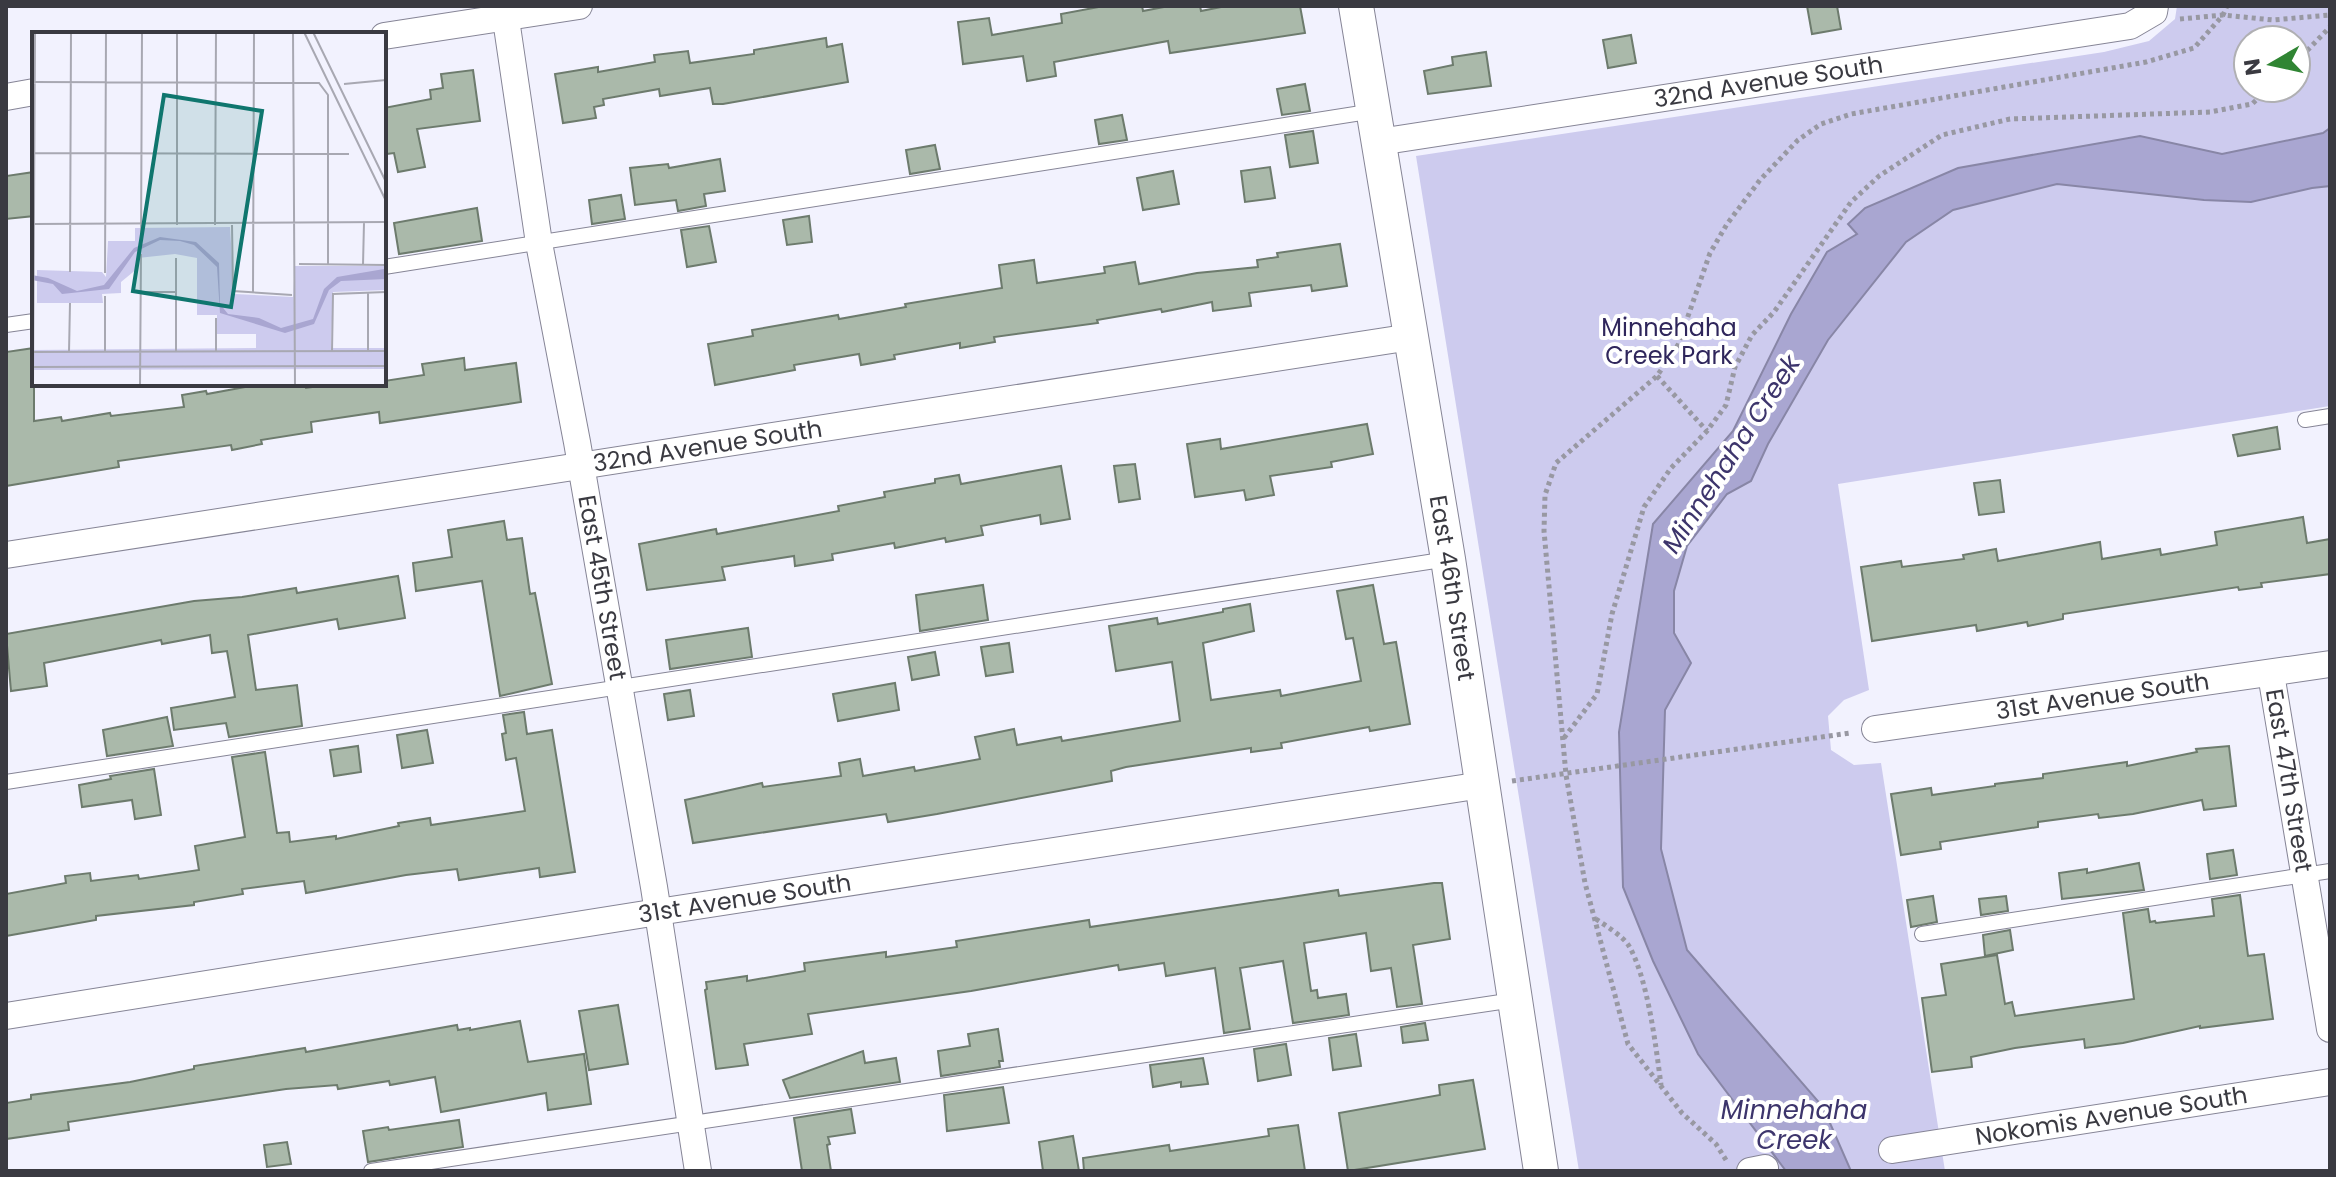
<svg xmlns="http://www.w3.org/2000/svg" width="2336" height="1177" viewBox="0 0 2336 1177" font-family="Poppins,sans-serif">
<rect width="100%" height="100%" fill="#f2f2fe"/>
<!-- green -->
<path fill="#cdcbee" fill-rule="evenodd" d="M2177,6H2330V406L1838,484L1869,690L1844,700L1828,716L1831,750L1854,765L1881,763L1945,1171H1579L1416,156L2104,52L2149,41L2175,19ZM2248,40H2296V88H2248Z"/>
<!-- water -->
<path fill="#a9a6d1" stroke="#8886a6" stroke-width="2" d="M2330,128V186L2312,188L2251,202L2204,200L2057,184L1953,210L1906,242L1828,340L1768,444L1751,481L1727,494L1687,546L1674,591V633L1691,663L1665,710L1661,849L1687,950L1823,1107L1851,1171H1786L1698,1054L1653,961L1623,887L1619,732L1653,524L1733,431L1791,314L1827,252L1857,234L1848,224L1865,208L1958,168L2140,136L2222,154L2323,133Z"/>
<!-- building -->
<g fill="#aab9aa" stroke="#6d7b6d" stroke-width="2">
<path d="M1104,6H1142L1143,11L1169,6H1200L1201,11L1226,6H1300L1305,33L1170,53L1168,41L1054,62L1056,76L1027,81L1023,56L963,64L958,22L989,18L992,35L1062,23L1061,14Z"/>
<path d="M1807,6H1837L1841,29L1812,34Z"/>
<path d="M1631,35L1636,63L1608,68L1603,40Z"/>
<path d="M826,38L827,47L842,44L848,82L723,104H713L710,88L660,96L659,89L603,99L604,105L594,107L596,118L563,123L555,74L598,67V72L655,62L654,55L688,51L690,63L754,54V50Z"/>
<path d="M1486,52L1491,86L1428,94L1424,71L1453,65L1452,57Z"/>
<path d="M473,70L480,121L417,129L425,167L398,172L394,153L386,154L384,108L431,99L430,90L443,88L441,74Z"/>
<path d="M1305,84L1310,111L1282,115L1277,89Z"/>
<path d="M1122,115L1127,140L1099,144L1095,120Z"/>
<path d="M1313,131L1318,163L1290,167L1285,135Z"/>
<path d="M935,145L940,169L910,174L906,150Z"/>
<path d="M720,159L725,191L704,194L706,206L678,211L676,200L635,205L630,168L668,164L669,168Z"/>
<path d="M1270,167L1275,198L1245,202L1241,171Z"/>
<path d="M1173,171L1179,204L1143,210L1137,178Z"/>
<path d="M34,172V216L6,219V176Z"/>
<path d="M621,195L625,219L592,224L589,200Z"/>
<path d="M477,208L482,241L399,254L394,223Z"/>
<path d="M809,216L812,242L787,245L783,220Z"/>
<path d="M709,226L716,262L687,267L681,230Z"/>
<path d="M1340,244L1347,286L1312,291L1311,285L1249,293L1251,306L1213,311L1212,302L1162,312L1161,309L1097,320L1098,323L994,337L995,342L960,348V343L894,355L895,359L861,365L859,354L794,365L795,370L715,385L708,344L753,336L752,330L838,315L839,319L906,307L905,304L1002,288L999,265L1034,260L1037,283L1105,273L1104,267L1135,262L1139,284L1197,273L1258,267L1257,260L1278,257L1277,253Z"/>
<path d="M34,348V421L61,417L62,421L110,413L111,416L184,407L182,395L206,391L207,394L261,384H305L306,388L334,384H384V381L424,375L422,364L464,358L465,370L516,363L521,402L380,423L379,412L311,422L312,432L261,440L262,444L232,450L231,445L118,461L119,467L6,486V352Z"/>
<path d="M1367,424L1373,454L1331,462L1332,467L1270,476L1274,495L1246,500L1244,490L1195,497L1187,444L1220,439L1221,449Z"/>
<path d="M2277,427L2280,449L2238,456L2233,435Z"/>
<path d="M1135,464L1140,499L1119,502L1114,466Z"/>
<path d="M1061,466L1070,519L1041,524L1040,515L981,526L983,535L946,542L945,538L895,548L894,543L832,554L833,560L795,566L794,556L722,567L725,580L647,590L639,544L716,529L717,534L839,511L838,506L885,497L884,492L935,483V479L959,475L961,484Z"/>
<path d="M2000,480L2004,512L1979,515L1974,483Z"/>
<path d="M2303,517L2307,543L2330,539V574L2261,583L2262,587L2239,590L2238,587L2063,614V619L2028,626L2027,622L1977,631L1976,625L1872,641L1861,567L1901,561L1902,567L1964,559L1963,555L1996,549L1998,561L2100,542L2102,559L2160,549L2161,555L2217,545L2215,532Z"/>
<path d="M504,521L507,540L522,538L530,594L535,593L552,684L500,696L482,581L416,591L413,563L452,557L448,530Z"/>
<path d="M398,576L405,618L339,629L337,619L248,635L256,690L297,685L302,726L229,737L226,723L174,730L171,708L235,697L227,651L212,653L210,635L162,644L161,640L44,663L47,686L11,691L6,634L194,601L242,597L296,588L297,593Z"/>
<path d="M983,585L988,620L920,631L916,595Z"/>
<path d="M1373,585L1384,644L1396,642L1410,724L1370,731L1369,727L1281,743L1282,748L1251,752V748L1126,767L1111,771L1112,781L937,814L888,822L886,814L693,843L685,800L762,783L763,787L841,776L839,763L860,759L863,776L914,767L915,771L980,759L975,737L1014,729L1017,745L1061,737L1062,741L1180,721L1172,662L1116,671L1109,626L1157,618L1158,624L1223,612V609L1250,604L1254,631L1203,643L1211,700L1280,690L1281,696L1361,681L1353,638L1346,639L1337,591Z"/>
<path d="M748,628L752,657L670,669L666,640Z"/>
<path d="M1009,643L1013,672L986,676L981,647Z"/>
<path d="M935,652L939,675L912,680L908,657Z"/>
<path d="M895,683L899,710L838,721L833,694Z"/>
<path d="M690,690L694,716L668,720L664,694Z"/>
<path d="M524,712L527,734L552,730L575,872L540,877L539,868L459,880L457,869L406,875L306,893L304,881L242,889L243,894L194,902V905L96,916V920L6,936V894L66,883L65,876L90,873L91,881L138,875L139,879L199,870L195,846L245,837L232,757L265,752L277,833L289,832L290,842L336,836V839L399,826L398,823L430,818L431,825L525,811L516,758L506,760L502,734L506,733L503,715Z"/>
<path d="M167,717L173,746L107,756L103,730Z"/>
<path d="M427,730L433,763L402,768L397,735Z"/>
<path d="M358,746L361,772L334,776L330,750Z"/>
<path d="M2229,746L2236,806L2204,810L2202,800L2133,814L2099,818L2098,814L2038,822V827L1940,842L1941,849L1901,855L1891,794L1931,788L1932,795L1995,786V784L2043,778V774L2127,762V766L2197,752L2196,749Z"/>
<path d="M154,769L161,815L135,819L132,800L82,807L79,785L111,779L110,776Z"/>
<path d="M2233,850L2237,875L2210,879L2207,854Z"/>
<path d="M2139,863L2144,890L2062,899L2059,873L2087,869V873Z"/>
<path d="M1434,883H1442L1450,939L1413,945L1422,1004L1397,1007L1391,968L1371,971L1366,933L1304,943L1311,991L1317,990L1318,998L1346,994L1349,1015L1293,1023L1283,961L1240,968L1250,1029L1224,1033L1215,968L1166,976L1164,963L1119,970L1118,965L971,991L808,1014L812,1034L744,1044L748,1065L716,1069L705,990L707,989L706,982L747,976V981L805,971L804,963L886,952V957L957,947L956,941L1089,920L1090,927L1338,890L1339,896Z"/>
<path d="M2240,895L2248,956L2264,954L2273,1019L2200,1028V1026L2123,1043L2085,1048L2084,1039L2015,1048L1971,1057L1972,1067L1932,1072L1922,998L1946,995L1941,964L1997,955L2005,1004L2012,1002L2015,1016L2134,999L2123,913L2148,909L2150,922L2155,921L2156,923L2214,916L2212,899Z"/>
<path d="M1933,896L1937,922L1911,927L1907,900Z"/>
<path d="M2006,896L2008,911L1981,915L1979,899Z"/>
<path d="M2010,930L2013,950L1985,956L1983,935Z"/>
<path d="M618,1005L628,1064L589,1070L579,1011Z"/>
<path d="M520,1021L528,1062L584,1054L591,1104L548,1110L546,1093L441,1112L435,1077L390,1085L389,1081L338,1089L337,1085L286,1089L68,1122L69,1130L6,1139V1103L31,1099V1095L130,1082L194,1069V1066L305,1048L306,1052L457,1025L458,1030L470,1028V1030Z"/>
<path d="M1425,1023L1428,1040L1403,1043L1401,1027Z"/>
<path d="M998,1029L1003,1061H999L1000,1067L941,1076L938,1051L970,1046L968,1034Z"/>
<path d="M1356,1034L1361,1066L1333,1070L1329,1038Z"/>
<path d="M1286,1044L1291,1075L1258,1081L1254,1049Z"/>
<path d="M863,1051L865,1063L896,1058L900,1082L790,1098L783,1080Z"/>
<path d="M1203,1058L1208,1084L1181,1087V1082L1153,1087L1150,1065Z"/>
<path d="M1473,1080L1485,1149L1348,1171L1339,1113L1440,1095L1439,1085Z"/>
<path d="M1003,1087L1009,1123L947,1131L944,1095Z"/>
<path d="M851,1109L855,1133L828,1137L830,1144L827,1145L831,1171H802L794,1118Z"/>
<path d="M459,1120L463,1147L368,1162L363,1131L388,1127L389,1130Z"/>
<path d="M1298,1125L1305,1171H1084L1083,1158L1169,1145L1170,1151L1269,1136L1268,1129Z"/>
<path d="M1073,1136L1079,1171H1043L1039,1142Z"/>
<path d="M287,1142L291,1164L267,1167L264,1145Z"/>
</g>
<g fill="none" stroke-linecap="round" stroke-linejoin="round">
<defs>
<g id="service">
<path d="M384,267L1374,111"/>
<path d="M6,325L34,321"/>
<path d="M2305,420L2330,416"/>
<path d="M6,782L1448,559"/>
<path d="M1922,934L2330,871"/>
<path d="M371,1171L1514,1000"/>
</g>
<g id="minor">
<path id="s1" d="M504,6L539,243L577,442L654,887L698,1171"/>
<path d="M384,36L579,6"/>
<path d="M6,97L34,92"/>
<path id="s2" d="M1379,142L2130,26L2154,12L2155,6"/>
<path id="s3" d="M6,555L1411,337"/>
<path id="s4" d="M2271,674L2330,1029"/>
<path id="s5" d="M1875,729L2330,664"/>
<path id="s6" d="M6,1016L658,912L1482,785"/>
<path id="s7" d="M1892,1150L2330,1082"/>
<path d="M1750,1171L1765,1168"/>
</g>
<g id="tertiary">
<path id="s8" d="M1356,6L1448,559L1541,1171"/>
</g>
</defs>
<!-- service casing -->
<use href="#service" stroke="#868596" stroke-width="16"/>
<!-- minor casing -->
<use href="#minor" stroke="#868596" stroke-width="28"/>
<!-- tertiary casing -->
<use href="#tertiary" stroke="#868596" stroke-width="36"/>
<!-- path -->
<g stroke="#9898a2" stroke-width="5" stroke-dasharray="4 4" stroke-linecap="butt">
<path d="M2180,19L2223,15L2273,20L2330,15"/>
<path d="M2296,62L2330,27"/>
<path d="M1657,376L1707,431"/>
<path d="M1564,738L1597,694L1612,614L1644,507L1671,468L1707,431L1726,405L1735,367L1752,335L1774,312L1851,202L1879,176L1942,135L2010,119L2210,112L2252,104L2269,88"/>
<path d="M1512,781L1850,733"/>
<path d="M1596,919C1606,926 1623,936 1629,946C1648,979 1656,1047 1661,1085"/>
<path d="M1726,1160L1716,1144L1682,1113L1628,1044L1585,883L1566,775L1544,531L1545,495L1556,463L1657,376L1678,345L1710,253L1727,224L1760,180L1798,140L1821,124L1851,114L2146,62L2194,48L2223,15L2227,6"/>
</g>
<!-- service -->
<use href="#service" stroke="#fff" stroke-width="14"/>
<!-- minor -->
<use href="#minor" stroke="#fff" stroke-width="26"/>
<!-- tertiary -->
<use href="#tertiary" stroke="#fff" stroke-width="34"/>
</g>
<g text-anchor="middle" stroke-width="8" stroke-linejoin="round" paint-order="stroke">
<!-- street labels -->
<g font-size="24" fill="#3a3a41" stroke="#fff">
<text dy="8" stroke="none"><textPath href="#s2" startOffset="394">32nd Avenue South</textPath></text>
<text dy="8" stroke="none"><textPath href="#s3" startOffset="710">32nd Avenue South</textPath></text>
<text dy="8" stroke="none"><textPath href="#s1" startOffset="590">East 45th Street</textPath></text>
<text dy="8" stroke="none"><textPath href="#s8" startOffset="590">East 46th Street</textPath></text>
<text dy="8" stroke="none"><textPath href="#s5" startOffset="230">31st Avenue South</textPath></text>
<text dy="8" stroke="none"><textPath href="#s4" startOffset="108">East 47th Street</textPath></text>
<text dy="8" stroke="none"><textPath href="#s6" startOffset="748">31st Avenue South</textPath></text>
<text dy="8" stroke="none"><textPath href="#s7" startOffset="222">Nokomis Avenue South</textPath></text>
</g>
<!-- park labels -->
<g font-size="24" fill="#2f265b" stroke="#fff">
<text x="1669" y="336">Minnehaha<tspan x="1669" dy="28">Creek Park</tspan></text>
</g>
<!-- water labels -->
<g font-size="26" font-style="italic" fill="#3d356c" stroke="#fff">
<text transform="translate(1731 454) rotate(-57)" y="9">Minnehaha Creek</text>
<text x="1794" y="1119">Minnehaha<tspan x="1794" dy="30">Creek</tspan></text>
</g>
</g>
<!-- overview -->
<g transform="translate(32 32)">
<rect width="354" height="354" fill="#f2f2fe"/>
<path d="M198,195L202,262L261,265L263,234H354V258L301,260L299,316H354V337L0,338V318L224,316V302H185V283H165V226L143,222L106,226V236L89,250V261L70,262L71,271H5V238L70,240L74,245L76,209H103V196Z" fill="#cdcbee"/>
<path d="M128,205L164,210L187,231L188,272L196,282L227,286L249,296L281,287L292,257L305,245L352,237L354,247L309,249L297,258L282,292L253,301L188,281L185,235L162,213L148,209L128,208L103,220L77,257L30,262L21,252L0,248V243L16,246L45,259L72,253L102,216Z" fill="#a9a6d1"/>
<path fill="none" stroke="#a8a8b2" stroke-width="2" d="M261,0L263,354M272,0L354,169M281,0L354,150M0,50L287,51L296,63V233M312,52L354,48M2,121L317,122M2,192L354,190M145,193V0M183,193L184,0M200,193L201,259L260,263M109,211L110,0M267,232L354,233M331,233L332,191M38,240L39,0M73,241L74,0M109,260H144M221,260L222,0M300,319L301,262L354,260M336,319V260M0,320L354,319M37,320L38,271M73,320V264M144,320V226M184,320V286M0,335L354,334M1,354L3,0M108,354L109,222"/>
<path fill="#0f766e" fill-opacity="0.15" stroke="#0f766e" stroke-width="4" d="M132,63L230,79L199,275L101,259Z"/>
<rect width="354" height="354" fill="none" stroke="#3a3a41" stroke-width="4"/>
</g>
<!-- border -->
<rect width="2336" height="1177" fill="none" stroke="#3a3a41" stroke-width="16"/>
<!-- north arrow -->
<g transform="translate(2272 64) rotate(261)"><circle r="38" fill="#ffffff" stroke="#b0b0b3" stroke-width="2"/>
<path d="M0-6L14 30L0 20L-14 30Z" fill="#308533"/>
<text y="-12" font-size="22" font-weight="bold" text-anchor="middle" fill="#3a3a41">N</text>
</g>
</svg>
